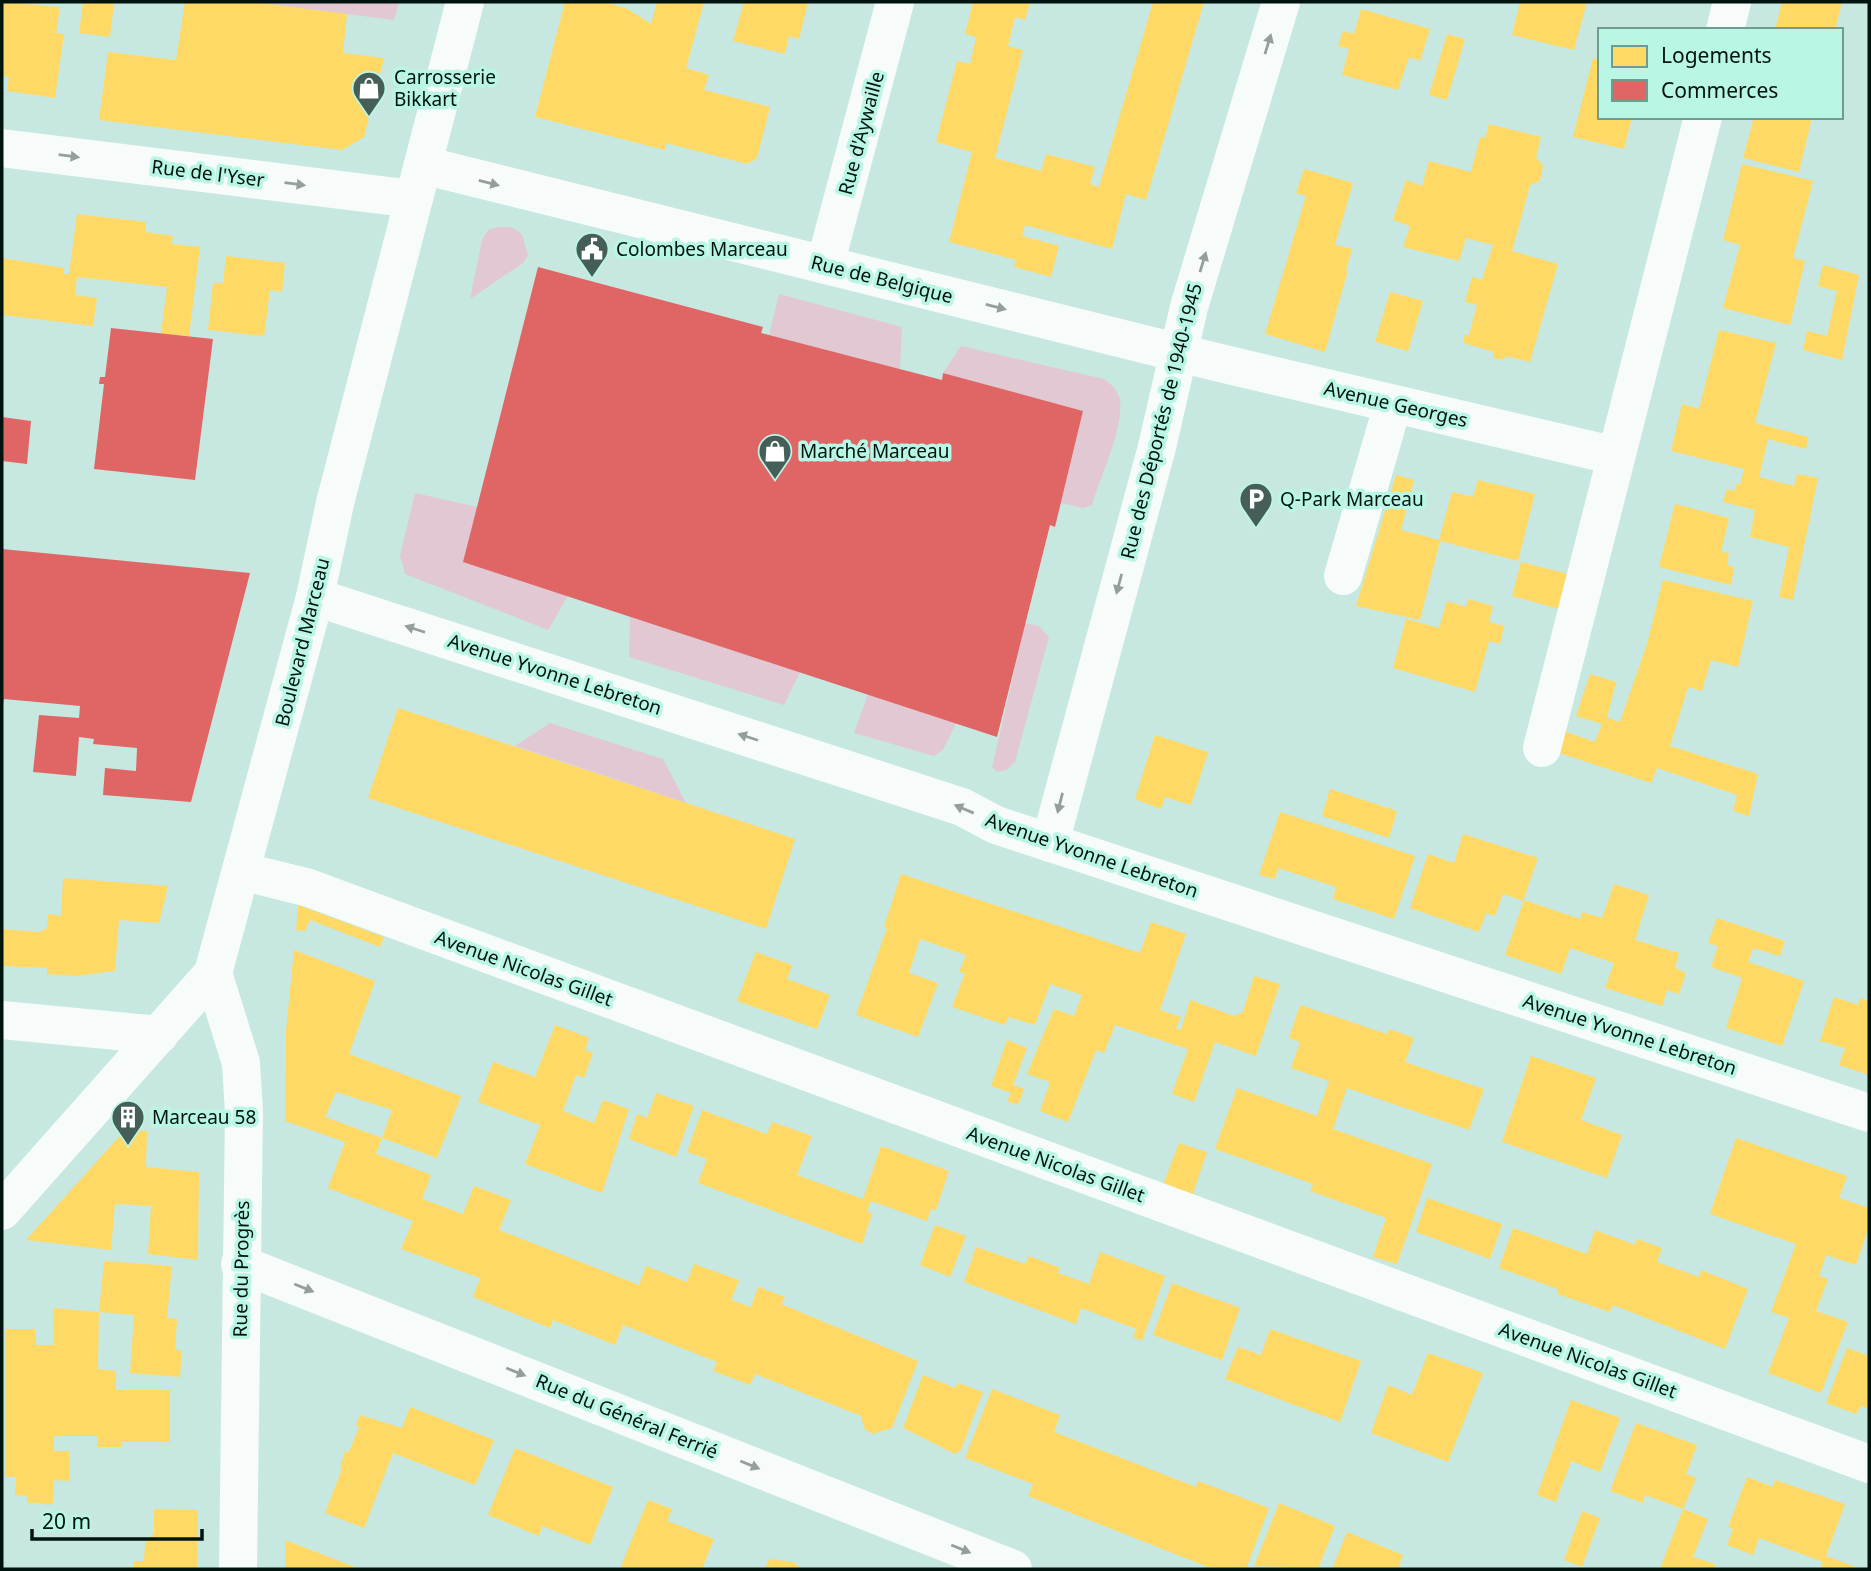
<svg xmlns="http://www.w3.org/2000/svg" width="1871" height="1571" viewBox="0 0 1871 1571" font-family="'Noto Sans',sans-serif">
<rect width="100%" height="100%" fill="#c7e8e0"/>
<!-- green -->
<g fill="#e2c8d3">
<path d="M252,2H399L394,20Z"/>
<path d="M498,227H511L522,234L528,255L523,263L470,299L482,240L488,230Z"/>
<path d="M779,294L902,327L900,369L769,335Z"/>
<path d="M961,346L1104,379C1111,384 1118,390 1120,400C1124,427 1100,478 1092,505L1083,508L1061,503L1083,411L943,373Z"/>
<path d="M415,493L477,507L568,596L548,630L405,574L400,556Z"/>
<path d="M630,617L800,672L784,705L629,657Z"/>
<path d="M1025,623L1039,626L1049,637L1015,762L1006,770L998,772L992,768Z"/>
<path d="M868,694L956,723L943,750L934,756L854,733Z"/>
<path d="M550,723L663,759L686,803L515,746Z"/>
</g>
<!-- homes -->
<g fill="#ffd966" fill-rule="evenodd">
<path d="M2,2L60,7L56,33L64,34L55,98L7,91L9,77L2,76Z"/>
<path d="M83,2H114L110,37L79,33Z"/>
<path d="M185,2H252L347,14L343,53L384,58L364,137L342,150L99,120L108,52L176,60Z"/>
<path d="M565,2H603L626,8L651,24L657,2H704L686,68L709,75L704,90L770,107L757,158L747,164L666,143L665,150L535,117Z"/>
<path d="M744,2H808L799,39L789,36L785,54L733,41Z"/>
<path d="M973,2H1030L1025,20L1015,17L1008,46L1023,50L995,158L1041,171L1046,154L1095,167L1090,184L1099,187L1153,2H1204L1146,200L1126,194L1112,249L1025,225L1022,236L1059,246L1051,277L1014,267L1016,260L949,242L972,152L936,142L957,61L970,64L976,37L965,34Z"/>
<path d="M1520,2H1587L1574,50L1512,35Z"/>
<path d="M1782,2H1842L1835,30H1775Z"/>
<path d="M1361,9L1430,29L1420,61L1409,57L1398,90L1342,75L1349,49L1338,46L1343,31L1354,34Z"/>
<path d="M1447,34L1465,39L1447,100L1429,95Z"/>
<path d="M1593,58L1600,60V117H1632L1624,149L1573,137Z"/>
<path d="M1754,117H1812L1799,172L1743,158Z"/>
<path d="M1489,124L1541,137L1536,157L1543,166L1540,181L1530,185L1512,251L1558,264L1530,362L1505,356L1504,360L1493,358L1494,352L1463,343L1465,334L1469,335L1477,305L1465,302L1472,277L1482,280L1493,245L1466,238L1459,261L1403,247L1410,226L1393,220L1406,180L1422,186L1429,161L1471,172L1480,137L1485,138Z"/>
<path d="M1742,164L1813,181L1793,258L1805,261L1790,325L1723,308L1740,245L1723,240Z"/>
<path d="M1304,169L1353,183L1335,245L1352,249L1346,270H1348L1325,352L1265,334L1306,196L1296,193Z"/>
<path d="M77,214L146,222L145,232L173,236L171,244L200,247L189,336L161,334L167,287L77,277L75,295L97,298L93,326L2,315V258L64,268L63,274H69Z"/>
<path d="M226,256L285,263L282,292L270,290L264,336L208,330L213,283H223Z"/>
<path d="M1823,265L1859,275L1842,360L1803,350L1807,331L1827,336L1837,291L1818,286Z"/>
<path d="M1390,292L1423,301L1408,351L1375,342Z"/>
<path d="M1719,330L1776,343L1755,423L1808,437L1806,449L1768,439L1759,477L1794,486L1797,474L1818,478L1793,600L1779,597L1789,547L1750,537L1755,510L1723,502L1727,489L1735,491L1736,484L1740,485L1744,469L1671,451L1682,404L1699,409Z"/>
<path d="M1396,475L1414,480L1401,530L1439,540L1452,492L1473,497L1478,480L1535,494L1518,561L1440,541L1420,620L1356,606Z"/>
<path d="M1675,504L1729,518L1721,552L1729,553L1727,565L1734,567L1731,585L1659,567Z"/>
<path d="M1521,562L1568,574L1559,609L1512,596Z"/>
<path d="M1663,580L1753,601L1738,667L1711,660L1702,691L1688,687L1670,746L1758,774L1749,816L1733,811L1737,795L1657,768L1651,783L1559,753L1564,731L1595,742L1602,724L1576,716L1590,674L1616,682L1607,718L1620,722L1647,644Z"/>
<path d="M1468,599L1493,606L1489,622L1504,626L1500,644L1489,641L1475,692L1393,668L1406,619L1439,628L1447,601L1466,607Z"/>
<path d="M398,708L795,839L766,929L368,798Z"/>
<path d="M1155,735L1208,752L1191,805L1165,797L1161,809L1135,799Z"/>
<path d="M1330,789L1397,811L1389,838L1322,816Z"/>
<path d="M1280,812L1415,856L1394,919L1333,899L1336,887L1278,868L1275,879L1259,875Z"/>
<path d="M1463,834L1538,858L1523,901L1503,894L1495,916L1486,913L1479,932L1410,908L1428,854L1454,863Z"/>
<path d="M901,874L1140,953L1151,922L1186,934L1160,1010L1181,1017L1176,1028L1181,1030L1190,1000L1234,1016L1243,1012L1254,976L1280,984L1256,1056L1215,1042L1194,1102L1172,1094L1188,1049L1115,1025L1104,1053L1096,1050L1068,1122L1040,1111L1050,1082L1027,1074L1054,1009L1074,1016L1082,995L1050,984L1035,1025L1008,1017L1005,1025L952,1007L965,973L959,972L966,955L920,939L909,973L938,983L918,1037L856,1015L887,928L884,927Z"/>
<path d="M63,878L168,886L159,923L119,920L115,971L76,976L47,974V968L2,966V929L40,932L47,928L48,914L61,916Z"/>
<path d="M1614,884L1649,895L1635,940L1679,953L1675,968L1686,973L1679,994L1667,990L1662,1006L1605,988L1614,963L1570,948L1561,974L1505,955L1524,900L1580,919L1582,912L1602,918Z"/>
<path d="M298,905L384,937L380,947L310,920L305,931L296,930Z"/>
<path d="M1717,918L1785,941L1780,956L1753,948L1748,962L1804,981L1782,1046L1726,1028L1742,978L1711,967L1718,946L1708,943Z"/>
<path d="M294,950L375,981L349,1054L461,1096L437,1158L382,1138L376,1154L431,1175L422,1199L463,1214L474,1186L511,1200L499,1230L639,1285L646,1266L687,1282L694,1264L739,1280L731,1300L751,1307L758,1287L785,1297L781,1304L918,1361L892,1428L872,1434L864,1428L861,1416L755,1374L750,1385L713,1371L717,1362L623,1325L615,1345L553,1320L550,1328L473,1297L480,1278L401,1249L413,1221L328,1188L345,1142L285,1121L286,1031ZM336,1092L392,1110L382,1138L325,1117Z"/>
<path d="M756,952L792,965L787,979L830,995L817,1029L737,1001Z"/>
<path d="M1834,997L1858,1005L1860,998L1869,1001V1075L1839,1065L1845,1048L1820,1041Z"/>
<path d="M1300,1005L1387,1034L1389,1029L1414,1038L1405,1062L1484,1089L1469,1130L1347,1088L1333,1129L1432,1164L1397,1264L1373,1257L1386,1218L1310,1191L1313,1184L1215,1149L1237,1088L1317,1116L1329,1081L1291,1068L1300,1042L1289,1038Z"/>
<path d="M555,1025L589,1038L585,1050L593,1053L584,1078L576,1075L563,1111L594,1123L603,1100L629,1109L602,1193L525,1164L540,1125L478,1102L493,1062L535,1077Z"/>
<path d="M1007,1040L1027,1048L1013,1085L1024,1089L1018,1105L1007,1101L1011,1093L991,1086Z"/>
<path d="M1531,1056L1596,1078L1581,1120L1622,1135L1607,1178L1502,1142Z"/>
<path d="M656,1093L694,1106L676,1157L629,1139L637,1114L647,1118Z"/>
<path d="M702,1110L767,1134L772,1122L812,1136L797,1175L863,1199L881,1146L949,1171L936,1210L931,1209L927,1221L871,1201L867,1211L872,1214L862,1244L698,1183L707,1159L687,1152Z"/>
<path d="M126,1129L147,1131L146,1167L199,1172L198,1260L148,1254L151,1206L115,1204L111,1250L26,1240Z"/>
<path d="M1736,1138L1847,1176L1839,1198L1869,1208V1226L1856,1265L1826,1255L1819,1276L1828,1279L1816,1311L1848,1322L1821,1393L1768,1373L1789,1318L1771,1312L1796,1244L1710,1214Z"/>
<path d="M1179,1143L1207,1152L1192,1196L1163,1185Z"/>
<path d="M1427,1198L1502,1224L1490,1259L1416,1232Z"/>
<path d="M935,1225L966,1236L950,1277L920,1265Z"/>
<path d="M1513,1228L1587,1254L1595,1230L1635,1245L1637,1239L1662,1248L1657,1262L1699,1277L1701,1270L1748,1289L1725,1349L1613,1305L1610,1312L1557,1294L1558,1289L1499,1268Z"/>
<path d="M976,1247L1025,1264L1029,1256L1060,1268L1058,1273L1089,1284L1100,1252L1165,1276L1142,1341L1133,1337L1136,1329L1081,1308L1076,1324L964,1282Z"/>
<path d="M104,1261L172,1266L167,1318L177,1319L175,1350H182L180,1377L130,1373L134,1315L99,1312L98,1369L116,1371V1390H170V1442H122V1447H97V1436H54V1451H69V1481L53,1480V1504L27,1503V1496L15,1495L16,1477H5V1329H35L36,1345H54L53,1308L99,1312Z"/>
<path d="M1172,1283L1240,1308L1222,1360L1153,1335Z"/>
<path d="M1270,1329L1361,1361L1340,1422L1225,1379L1238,1347L1261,1355Z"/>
<path d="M1847,1348L1869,1356V1409L1861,1406L1856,1414L1826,1403Z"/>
<path d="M1428,1353L1483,1373L1448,1462L1371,1433L1388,1385L1412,1395Z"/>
<path d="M923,1375L955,1388L958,1383L983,1392L961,1450L955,1454L903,1428Z"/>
<path d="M992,1389L1060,1415L1054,1432L1196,1487L1198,1481L1269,1508L1246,1569H1213L1028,1496L1033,1484L965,1458Z"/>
<path d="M1571,1400L1620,1418L1600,1472L1571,1461L1556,1502L1537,1495Z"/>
<path d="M410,1407L494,1440L475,1485L393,1453L364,1528L325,1513L342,1469L340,1468L345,1451L349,1452L359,1427L356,1425L360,1415L402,1428Z"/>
<path d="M1636,1423L1697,1445L1686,1474L1696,1478L1683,1509L1645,1495L1643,1503L1610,1491Z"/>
<path d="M515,1448L613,1487L590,1545L542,1526L539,1536L488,1515Z"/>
<path d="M1747,1477L1773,1487L1775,1480L1845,1504L1826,1556L1861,1569H1820L1823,1562L1759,1538L1753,1555L1727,1545L1733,1529L1728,1527Z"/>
<path d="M648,1500L672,1509L667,1521L714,1539L702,1569H620Z"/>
<path d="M1279,1503L1335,1526L1318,1569L1254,1566Z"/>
<path d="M154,1509L198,1510L197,1569H133V1561H144L145,1543L154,1533Z"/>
<path d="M1683,1509L1708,1519L1693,1557L1715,1564L1714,1569H1660Z"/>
<path d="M1582,1511L1600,1518L1582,1567L1564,1560Z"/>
<path d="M1347,1532L1403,1555L1398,1569H1332Z"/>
<path d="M285,1540L360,1569H285Z"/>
<path d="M769,1559L793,1562L802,1569H765Z"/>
</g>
<!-- shops -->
<g fill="#e06666">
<path d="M538,267L763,327L761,333L769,335L942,380L943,373L1083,411L1055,527L1050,525L997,737L463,562Z"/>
<path d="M111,328L213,339L195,480L94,469L104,384H99L100,377H105Z"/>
<path d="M2,417L31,421L27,464L2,461Z"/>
<path d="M2,549L250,573L191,802L103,795L105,768L136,771L137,748L93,744L94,739L79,737L76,776L33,772L39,715L79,718L80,706L4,699L2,708Z"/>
</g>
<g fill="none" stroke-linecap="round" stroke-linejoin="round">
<!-- minor -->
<g stroke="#f7fcfa" stroke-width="38">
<path d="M1725,30L1732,2"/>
<path d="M2,148L413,199"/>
<path d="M423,165L1216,362L1616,456"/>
<path d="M825,265L895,2"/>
<path d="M1343,576L1393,404"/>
<path d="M315,597L962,807L996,825L1869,1113"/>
<path d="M1542,748L1703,117"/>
<path d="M1050,843L1157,447L1189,307L1281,2"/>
<path d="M241,871L309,888L1869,1464"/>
<path d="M213,973L241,1063L244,1112L238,1569"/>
<path d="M2,1020L159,1035"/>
<path d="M2,1211L213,973L315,597L335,503L465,2"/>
<path d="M240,1264L1013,1569"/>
</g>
</g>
<!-- one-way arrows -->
<defs><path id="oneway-solid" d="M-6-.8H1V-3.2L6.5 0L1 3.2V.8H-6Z" transform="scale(1.75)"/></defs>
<g fill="#949f9c">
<use href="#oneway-solid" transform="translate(1268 44) rotate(-73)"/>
<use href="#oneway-solid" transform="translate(69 156) rotate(7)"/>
<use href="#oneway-solid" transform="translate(489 183) rotate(14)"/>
<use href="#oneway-solid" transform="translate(295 184) rotate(7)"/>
<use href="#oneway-solid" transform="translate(1203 262) rotate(-73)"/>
<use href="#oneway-solid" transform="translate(996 307) rotate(14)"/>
<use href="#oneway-solid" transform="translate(1119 584) rotate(105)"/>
<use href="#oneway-solid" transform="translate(415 629) rotate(-162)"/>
<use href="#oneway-solid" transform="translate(748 737) rotate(-162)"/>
<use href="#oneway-solid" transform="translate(1060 803) rotate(104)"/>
<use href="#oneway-solid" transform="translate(964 809) rotate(-157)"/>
<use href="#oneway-solid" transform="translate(304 1288) rotate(22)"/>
<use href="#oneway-solid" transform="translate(516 1372) rotate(22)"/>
<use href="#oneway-solid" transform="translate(750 1465) rotate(22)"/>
<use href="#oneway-solid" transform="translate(961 1549) rotate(22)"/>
</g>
<!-- icons -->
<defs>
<symbol id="shop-pin" viewBox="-11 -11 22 30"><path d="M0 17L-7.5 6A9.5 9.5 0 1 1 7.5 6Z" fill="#465e58" stroke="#b9f6e6"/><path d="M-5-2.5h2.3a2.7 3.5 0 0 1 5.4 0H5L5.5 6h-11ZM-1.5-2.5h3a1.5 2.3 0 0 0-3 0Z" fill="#fff"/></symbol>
<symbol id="civic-pin" viewBox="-11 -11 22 30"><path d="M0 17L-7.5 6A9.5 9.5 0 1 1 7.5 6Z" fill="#465e58" stroke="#b9f6e6"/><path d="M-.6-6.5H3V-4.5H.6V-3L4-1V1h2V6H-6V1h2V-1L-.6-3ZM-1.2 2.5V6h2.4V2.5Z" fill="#fff"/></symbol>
<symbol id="parking-pin" viewBox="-11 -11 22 30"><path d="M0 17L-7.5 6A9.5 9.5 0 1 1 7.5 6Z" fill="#465e58" stroke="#b9f6e6"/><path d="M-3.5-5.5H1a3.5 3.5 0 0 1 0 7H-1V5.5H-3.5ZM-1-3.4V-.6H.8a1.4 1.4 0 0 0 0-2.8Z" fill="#fff"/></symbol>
<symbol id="building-pin" viewBox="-11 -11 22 30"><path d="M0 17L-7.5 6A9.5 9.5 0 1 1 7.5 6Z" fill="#465e58" stroke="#b9f6e6"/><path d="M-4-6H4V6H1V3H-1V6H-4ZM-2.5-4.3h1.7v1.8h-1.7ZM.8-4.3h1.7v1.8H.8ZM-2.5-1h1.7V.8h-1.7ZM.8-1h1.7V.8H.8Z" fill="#fff"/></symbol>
</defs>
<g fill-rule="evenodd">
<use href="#shop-pin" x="350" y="69" width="38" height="52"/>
<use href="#civic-pin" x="573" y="230" width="38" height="52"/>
<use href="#shop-pin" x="756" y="432" width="38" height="52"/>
<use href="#parking-pin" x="1237" y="480" width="38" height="52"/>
<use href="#building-pin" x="109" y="1098" width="38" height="52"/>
</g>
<g text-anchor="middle" stroke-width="7" stroke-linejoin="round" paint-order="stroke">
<!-- poi labels -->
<g font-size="19" fill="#00140f" stroke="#b9f6e6" text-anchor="start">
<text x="394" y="84">Carrosserie<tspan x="394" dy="22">Bikkart</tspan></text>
<text x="616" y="256">Colombes Marceau</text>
<text x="800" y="458">Marché Marceau</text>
<text x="1280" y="506">Q-Park Marceau</text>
<text x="152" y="1124">Marceau 58</text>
</g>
<!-- street labels -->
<g font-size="19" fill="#00140f" stroke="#b9f6e6">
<text transform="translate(861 133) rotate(-75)" y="7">Rue d'Aywaille</text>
<text transform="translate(208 173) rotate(7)" y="7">Rue de l'Yser</text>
<text transform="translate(882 279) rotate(14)" y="7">Rue de Belgique</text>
<text transform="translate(1396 404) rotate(13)" y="7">Avenue Georges</text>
<text transform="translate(1161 421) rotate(-76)" y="7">Rue des Déportés de 1940-1945</text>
<text transform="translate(302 642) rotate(-76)" y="7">Boulevard Marceau</text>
<text transform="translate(555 674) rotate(18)" y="7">Avenue Yvonne Lebreton</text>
<text transform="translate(1092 855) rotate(19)" y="7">Avenue Yvonne Lebreton</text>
<text transform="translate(524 968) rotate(20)" y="7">Avenue Nicolas Gillet</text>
<text transform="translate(1630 1034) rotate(18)" y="7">Avenue Yvonne Lebreton</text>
<text transform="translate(1056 1164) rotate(20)" y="7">Avenue Nicolas Gillet</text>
<text transform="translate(241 1269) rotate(-89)" y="7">Rue du Progrès</text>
<text transform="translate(1588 1360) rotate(20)" y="7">Avenue Nicolas Gillet</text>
<text transform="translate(627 1416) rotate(22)" y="7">Rue du Général Ferrié</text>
</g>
</g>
<!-- border -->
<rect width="1871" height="1571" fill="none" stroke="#00140f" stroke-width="7"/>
<!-- legend -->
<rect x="1598" y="28" width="245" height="91" fill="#b9f6e6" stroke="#6f9c90" stroke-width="2"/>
<rect x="1612" y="46" width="35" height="21" fill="#ffd966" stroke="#6f9c90" stroke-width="2"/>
<text x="1661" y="63" font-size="21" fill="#00140f">Logements</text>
<rect x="1612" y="80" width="35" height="21" fill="#e06666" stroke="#6f9c90" stroke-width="2"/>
<text x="1661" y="98" font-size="21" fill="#00140f">Commerces</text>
<!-- scale -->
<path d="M32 1529v10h170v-10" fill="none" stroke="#00140f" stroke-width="3.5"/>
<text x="42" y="1529" font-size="21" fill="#00140f" stroke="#b9f6e6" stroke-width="5" paint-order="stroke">20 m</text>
</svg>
